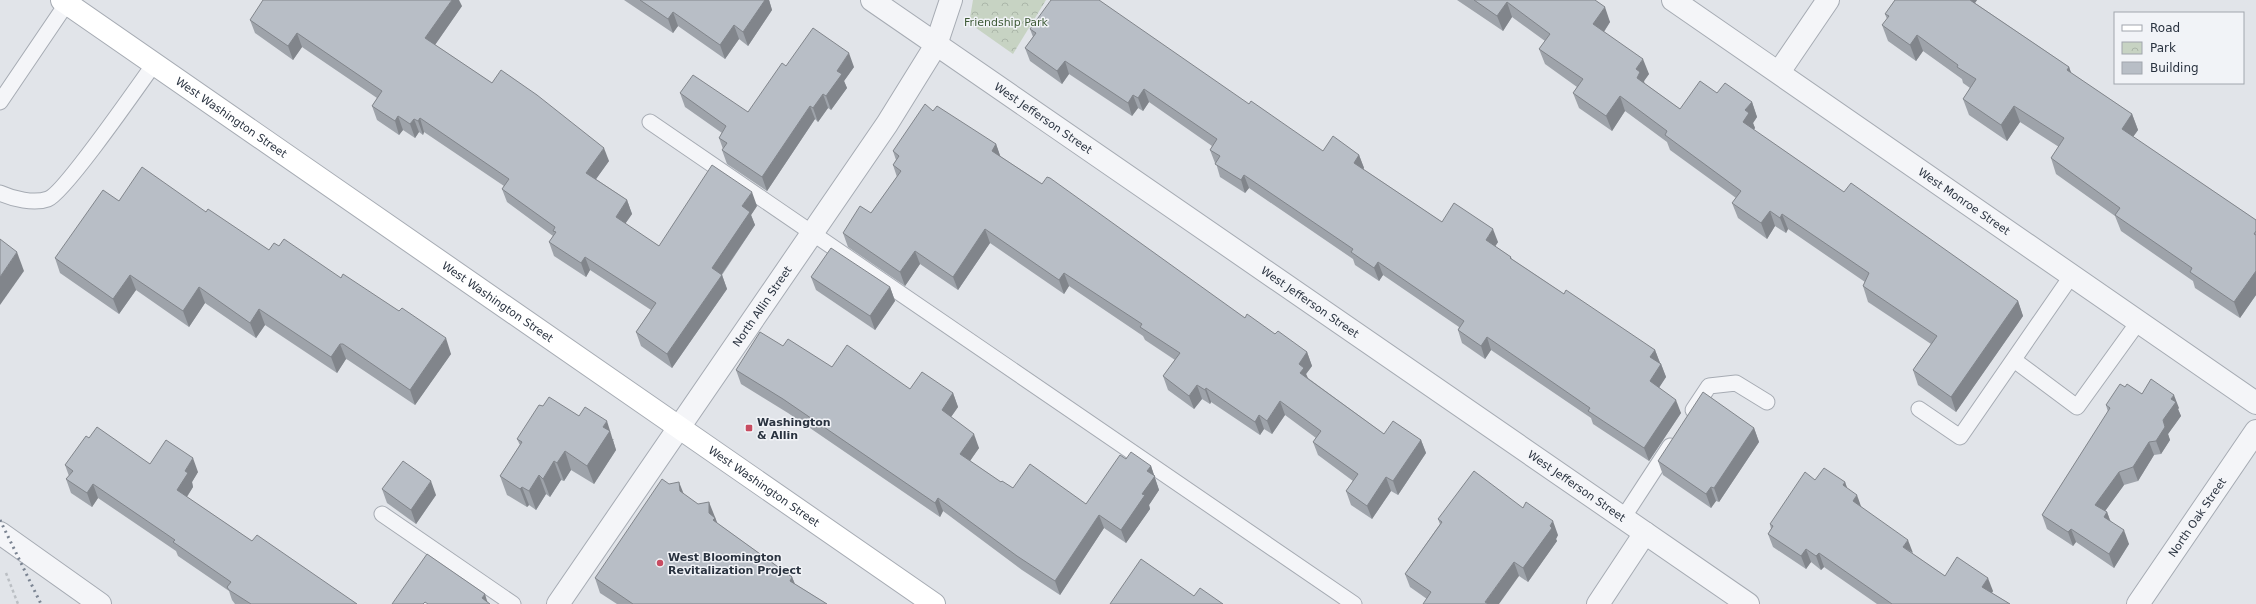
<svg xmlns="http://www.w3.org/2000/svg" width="2256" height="604" viewBox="0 0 2256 604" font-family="'DejaVu Sans',sans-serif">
<defs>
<pattern id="park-crowns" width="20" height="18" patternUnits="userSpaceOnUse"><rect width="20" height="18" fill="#c7d3c3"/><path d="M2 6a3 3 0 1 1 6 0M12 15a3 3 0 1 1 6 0" fill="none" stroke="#abb6a9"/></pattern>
</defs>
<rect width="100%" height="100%" fill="#e1e4e9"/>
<!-- park -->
<path fill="url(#park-crowns)" d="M973,0H1046L1013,54L969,23Z"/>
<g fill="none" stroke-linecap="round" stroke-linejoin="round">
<defs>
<g id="service">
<path d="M0,102L67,3"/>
<path d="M650,122L1354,604"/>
<path d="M0,193C13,199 34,204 48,199C64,193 139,85 154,64"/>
<path d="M2014,360L2077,407L2139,321"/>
<path d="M1919,409L1960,437L2072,275"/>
<path d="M1693,410L1709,386L1736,383L1767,402"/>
<path d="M382,514L513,604"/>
<path d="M1623,518L1670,446"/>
</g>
<g id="minor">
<path id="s1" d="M872,0L1748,604"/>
<path id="s2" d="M1673,0L2256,403"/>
<path d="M1779,72L1828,0"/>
<path d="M0,533L100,604"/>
<path id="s3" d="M558,604L887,124L936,45L951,0"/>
<path d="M1598,604L1645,533"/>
<path id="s4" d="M2138,604L2256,431"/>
</g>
<g id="secondary">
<path id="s5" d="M62,0L934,604"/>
</g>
</defs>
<!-- service casing -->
<use href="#service" stroke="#a6abb3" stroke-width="17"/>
<!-- minor casing -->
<use href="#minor" stroke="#a6abb3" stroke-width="24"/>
<!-- secondary casing -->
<use href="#secondary" stroke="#a6abb3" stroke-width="24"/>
<!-- path -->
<path stroke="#bbbfc4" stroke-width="2.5" stroke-dasharray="3 3" stroke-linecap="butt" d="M6,573L18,604"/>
<!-- service -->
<use href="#service" stroke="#f4f5f8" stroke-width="15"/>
<!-- minor -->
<use href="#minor" stroke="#f4f5f8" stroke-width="22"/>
<!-- secondary -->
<use href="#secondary" stroke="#fff" stroke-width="22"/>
<!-- rail -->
<path stroke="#7b8492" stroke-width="3" stroke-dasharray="2 4" stroke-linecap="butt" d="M0,520L41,604"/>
</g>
<!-- wall -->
<g fill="#9ea3aa">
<path d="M624,0H769L772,10L748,46L739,39L725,59L678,26L673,33Z"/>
<path d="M1457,0H1595L1610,22L1604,32L1649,74L1644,81V83L1680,109L1717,93L1752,102L1757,117L1753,123L1755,128L1754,130L1844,192L2018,301L2023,316L1956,412L1918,385L1913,370L1931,344L1868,302L1863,286L1865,282L1788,229L1786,233L1775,226L1767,239L1738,218L1732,203L1736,198L1670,150L1667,142L1625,111L1612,131L1579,108L1573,93L1577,87L1545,64L1539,49L1545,41L1512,17L1503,31Z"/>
<path d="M1895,0H1977L1975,3L2069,67L2071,73L2132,114L2138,130L2133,137L2256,220V295L2240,318L2195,288L2193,281L2121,231L2115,216L2056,174L2051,158L2059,147L2020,122L2007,141L1969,115L1963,99L1970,88L1963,83L1962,79L1923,51L1916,61L1888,41L1882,25L1887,19L1885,14Z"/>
<path d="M462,6L435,45L609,161L596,179L627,200L632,214L625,224L659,246L757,206L751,215L755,225L722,275L727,289L672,368L641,346L636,332L651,310L590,270L586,277L554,256L549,242L553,236L507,202L502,189L504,186L424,132L423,135L419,132L415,138L403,130L399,135L377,120L372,106L377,98L302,47L293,60L255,33L250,20Z"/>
<path d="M1030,29L1249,104L1323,151L1359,155L1364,168L1363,169L1442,222L1498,242L1495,246L1511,257L1512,259L1564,294L1655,350L1660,363L1661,364L1666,377L1659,387L1681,413L1649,461L1593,424L1591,418L1491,350L1485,359L1462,343L1458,330L1459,327L1383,275L1379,281L1355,265L1353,259L1249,188L1245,193L1220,177L1216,163H1215L1210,150L1212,146L1149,102L1143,111L1138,108L1132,116L1069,74L1062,84L1030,61L1025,48L1033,37Z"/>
<path d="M786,66L854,67L844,81L847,88L831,110L828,108L818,122L815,119L767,191L727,164L722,150L723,149L719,138L722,133L685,107L680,93L748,112Z"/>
<path d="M933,111L996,144L1000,156L1245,318L1275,334L1307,352L1312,366L1306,374L1308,378L1384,434L1421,440L1426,453L1398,495L1391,491L1372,519L1351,505L1346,491L1353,481L1318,455L1313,442L1316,438L1285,415L1272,434L1264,429L1260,435L1211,402L1210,404L1202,399L1194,409L1168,390L1163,376L1175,360L1145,340L1143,336L1069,286L1064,294L990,243L958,290L920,264L905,286L848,247L843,233L871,213L897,177L893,165L896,160L893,151Z"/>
<path d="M119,201L206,212L269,250L279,246L451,354L415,405L348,360L346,359L337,373L265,325L256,338L205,303L189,327L136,290L119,314L60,273L55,258Z"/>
<path d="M811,277L890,287L895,301L875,330L816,290Z"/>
<path d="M783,346L832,367L910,389L953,393L958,407L951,417L979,448L970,461L1001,482L1013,488L1086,504L1126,459L1151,466L1159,490L1149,505L1150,509L1126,543L1104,528L1060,595L1022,570L943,511L940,517L788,413L741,384L736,370Z"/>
<path d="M2125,387L2179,408L2178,409L2181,416L2168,434L2170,440L2161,454L2154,455L2138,481L2124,485L2105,511L2107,512L2110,520L2129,544L2114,568L2076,542L2073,546L2047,529L2042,515L2108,412L2106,405Z"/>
<path d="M1754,428L1759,442L1719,502L1716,501L1711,508L1663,475L1658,461Z"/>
<path d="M89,438L150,464L198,472L192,482L193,487L187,497L252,541L357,604H235L232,600L229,591L178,556L176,551L98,498L92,507L71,493L66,479L69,476L65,465Z"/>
<path d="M517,439H614L613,440L616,450L594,484L571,470L564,481L561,480L550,497L546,494L536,510L529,505L527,507L507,495L500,476L520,445Z"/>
<path d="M1815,480L1845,482L1847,488L1861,507L1913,554L1945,576L1993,591L1992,593L2010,604H1877L1824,567L1821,570L1811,562L1806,569L1773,547L1768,534L1771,529L1770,524Z"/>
<path d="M382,489L436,495L416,524L387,503Z"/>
<path d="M683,494L715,517L717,523L792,577L795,584L827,604H617L600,593L595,578Z"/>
<path d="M1438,519L1558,535L1556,539L1557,541L1528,582L1519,576L1427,599L1410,587L1405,574L1440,524Z"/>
</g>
<!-- shaded-wall -->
<g fill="#81858b">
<path d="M452,0H459L462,6L430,52L425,38Z"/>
<path d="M765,0H769L772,10L748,46L743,32Z"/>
<path d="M1965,0H1977L1969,11Z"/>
<path d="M1507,2L1512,17L1503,31L1497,16Z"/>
<path d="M1605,7L1610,22L1599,39L1593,24Z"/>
<path d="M673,12L678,26L673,33L668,19Z"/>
<path d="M734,25L739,39L725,59L720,45Z"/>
<path d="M297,33L302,47L293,60L288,46Z"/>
<path d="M1917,35L1923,51L1916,61L1910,45Z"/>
<path d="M849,53L854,67L844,81L847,88L831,110L826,96L837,71Z"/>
<path d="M1643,59L1649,74L1644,81L1646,88L1637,78L1636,69Z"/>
<path d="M1065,61L1069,74L1062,84L1057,71Z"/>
<path d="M2069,67L2075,83L2067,70Z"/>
<path d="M1144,89L1149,102L1143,111L1138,98Z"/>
<path d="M823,94L828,108L818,122L813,108Z"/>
<path d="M1133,95L1138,108L1132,116L1128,103Z"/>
<path d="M1620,96L1625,111L1612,131L1606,116Z"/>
<path d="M1752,102L1757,117L1753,123L1755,128L1748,137L1743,122L1745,110Z"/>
<path d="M810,106L815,119L767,191L762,177Z"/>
<path d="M2014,106L2020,122L2007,141L2001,125Z"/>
<path d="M2132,114L2138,130L2127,145L2122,129Z"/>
<path d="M398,116L403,130L399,135L395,121Z"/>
<path d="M420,118L424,132L423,135L418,121Z"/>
<path d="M414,119L419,132L415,138L410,124Z"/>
<path d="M996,144L1001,158L992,151Z"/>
<path d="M604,148L609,161L591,186L586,173Z"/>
<path d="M1359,155L1364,168L1359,176L1354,163Z"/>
<path d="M1244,175L1249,188L1245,193L1241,180Z"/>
<path d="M752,192L757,206L751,215L755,225L717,281L712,268L742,206Z"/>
<path d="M627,200L632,214L620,231L616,217Z"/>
<path d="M1770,211L1775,226L1767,239L1761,223Z"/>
<path d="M1782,214L1788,229L1786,233L1780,218Z"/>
<path d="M985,229L990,243L958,290L953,277Z"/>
<path d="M1493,229L1498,242L1491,253L1486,240Z"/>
<path d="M915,251L920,264L905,286L900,272Z"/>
<path d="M17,252L24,271L0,305V277Z"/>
<path d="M585,257L590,270L586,277L581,263Z"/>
<path d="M1378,262L1383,275L1379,281L1374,268Z"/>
<path d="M2256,271V295L2240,318L2234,302Z"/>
<path d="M1064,273L1069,286L1064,294L1059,280Z"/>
<path d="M130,275L136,290L119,314L113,299Z"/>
<path d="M722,275L727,289L672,368L667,354Z"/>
<path d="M199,287L205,303L189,327L183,311Z"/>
<path d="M890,287L895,301L875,330L870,316Z"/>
<path d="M2018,301L2023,316L1956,412L1951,397Z"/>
<path d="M259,309L265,325L256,338L250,323Z"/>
<path d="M1487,337L1491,350L1485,359L1481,346Z"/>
<path d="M446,338L451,354L415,405L410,390Z"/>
<path d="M340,344L346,359L337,373L331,357Z"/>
<path d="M1655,350L1660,363L1655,370L1650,357Z"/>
<path d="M1307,352L1312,366L1306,374L1309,381L1300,373L1299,364Z"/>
<path d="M1661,364L1666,377L1655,394L1650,381Z"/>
<path d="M1197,385L1202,399L1194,409L1189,396Z"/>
<path d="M1206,388L1211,402L1210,404L1205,390Z"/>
<path d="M953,393L958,407L946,424L942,410Z"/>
<path d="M2174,395L2179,408L2178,409L2181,416L2168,434L2170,440L2161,454L2156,441L2171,399Z"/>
<path d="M1676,400L1681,413L1649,461L1644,448Z"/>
<path d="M1280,401L1285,415L1272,434L1267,421Z"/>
<path d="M1259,415L1264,429L1260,435L1255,422Z"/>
<path d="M607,421L616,450L594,484L587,466L603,427Z"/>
<path d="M1754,428L1759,442L1719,502L1714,488Z"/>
<path d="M974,434L979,448L965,468L960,454Z"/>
<path d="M1421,440L1426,453L1398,495L1393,481Z"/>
<path d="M2149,442L2154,455L2138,481L2133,467Z"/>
<path d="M565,451L571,470L564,481L557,463Z"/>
<path d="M193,458L198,472L192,482L193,487L182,504L177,490L185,471Z"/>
<path d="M554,461L561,480L550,497L543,479Z"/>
<path d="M1151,466L1159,490L1149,505L1150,509L1126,543L1121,530L1142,494L1147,471Z"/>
<path d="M2119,472L2124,485L2100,518L2095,505Z"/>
<path d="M539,475L546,494L536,510L529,491Z"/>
<path d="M1386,477L1391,491L1372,519L1367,506Z"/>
<path d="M431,481L436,495L416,524L411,510Z"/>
<path d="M679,482L685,497L680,491Z"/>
<path d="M1845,482L1850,496L1843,485Z"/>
<path d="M93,484L98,498L92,507L87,493Z"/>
<path d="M522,487L529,505L527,507L520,489Z"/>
<path d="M1711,487L1716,501L1711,508L1706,494Z"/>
<path d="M1857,495L1862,509L1853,501Z"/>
<path d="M938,498L943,511L940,517L935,503Z"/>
<path d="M709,502L715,517L721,533L709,513Z"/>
<path d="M2107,512L2112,526L2104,517Z"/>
<path d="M1099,515L1104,528L1060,595L1055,581Z"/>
<path d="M1553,521L1558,535L1556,539L1557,541L1528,582L1523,568Z"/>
<path d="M2071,529L2076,542L2073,546L2068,532Z"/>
<path d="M2124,530L2129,544L2114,568L2109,554Z"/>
<path d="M1908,540L1913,553L1903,547Z"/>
<path d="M1806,549L1811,562L1806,569L1801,556Z"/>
<path d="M1819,553L1824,567L1821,570L1816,556Z"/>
<path d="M1514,562L1519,576L1499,604H1486L1485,602Z"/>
<path d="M792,577L798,592L790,581Z"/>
<path d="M1988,578L1993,591L1987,600L1982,587Z"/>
<path d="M485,594L488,604L482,598Z"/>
</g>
<!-- building -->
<g fill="#b8bec6" stroke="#81858b">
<path d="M263,0H452L425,38L492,83L501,70L537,95L604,148L586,173L627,200L616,217L659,246L712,165L752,192L742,206L750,212L712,268L722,275L667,354L636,332L656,303L585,257L581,263L549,242L556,232L553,231L555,227L502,189L509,179L420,118L418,121L414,119L410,124L398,116L395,121L372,106L382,91L297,33L288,46L250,20Z"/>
<path d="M640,0H765L743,32L734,25L720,45L673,12L668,19Z"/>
<path d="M1051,0H1099L1249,104L1251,101L1323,151L1333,136L1359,155L1354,163L1442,222L1454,203L1493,229L1486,240L1511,257L1510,258L1564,294L1566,290L1655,350L1650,357L1661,364L1650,381L1676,400L1644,448L1588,411L1590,408L1487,337L1481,346L1458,330L1464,321L1378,262L1374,268L1351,252L1353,249L1244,175L1241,180L1215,164L1220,156L1210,150L1217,139L1144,89L1138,98L1133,95L1128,103L1065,61L1057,71L1025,48L1036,33L1030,29Z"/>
<path d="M1474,0H1595L1605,7L1593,24L1643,59L1636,69L1640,72L1637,78L1680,109L1700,81L1717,93L1725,83L1752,102L1745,110L1749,113L1743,122L1844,192L1851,183L2018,301L1951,397L1913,370L1937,336L1863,286L1869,273L1782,214L1780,218L1770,211L1761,223L1732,203L1741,191L1665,135L1667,131L1620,96L1606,116L1573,93L1583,79L1539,49L1550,34L1507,2L1497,16Z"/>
<path d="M1895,0H1970L2069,67L2067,70L2132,114L2122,129L2256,220V231L2254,234L2256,235V271L2234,302L2190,272L2192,268L2115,215L2120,208L2051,158L2064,138L2014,106L2001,125L1963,99L1976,79L1957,67L1958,65L1917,35L1910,45L1882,25L1889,16L1885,14Z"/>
<path d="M813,28L849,53L837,71L842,74L826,96L823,94L813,108L810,106L762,177L722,150L727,143L719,138L726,126L680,93L693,75L748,112L782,63L786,66Z"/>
<path d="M925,104L933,111L937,106L996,144L992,151L1042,184L1047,177L1050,178L1245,318L1247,314L1275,334L1278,331L1307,352L1299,364L1304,368L1300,373L1384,434L1393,421L1421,440L1393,481L1386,477L1367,506L1346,491L1358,474L1313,442L1321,431L1280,401L1267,421L1259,415L1255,422L1206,388L1205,390L1197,385L1189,396L1163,376L1180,353L1140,327L1142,324L1064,273L1059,280L985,229L953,277L915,251L900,272L843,233L860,206L871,213L901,171L893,165L899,156L893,151Z"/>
<path d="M142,167L206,212L208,209L269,250L274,243L279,246L284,239L341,278L343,274L399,311L402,308L446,338L410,390L343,344H340L331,357L259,309L250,323L199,287L183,311L130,275L113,299L55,258L103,190L119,201Z"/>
<path d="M0,239L17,252L0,277Z"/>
<path d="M831,248L890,287L870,316L811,277Z"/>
<path d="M760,332L783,346L788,339L832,367L847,345L910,389L922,372L953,393L942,410L974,434L960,454L1001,482L1002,481L1013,488L1030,464L1086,504L1120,455L1126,459L1131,452L1151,466L1147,471L1155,476L1142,494L1145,495L1121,530L1099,515L1055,581L1017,556L938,498L935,503L783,399L736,370Z"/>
<path d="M2151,379L2174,395L2171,399L2176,402L2163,420L2165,427L2156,441L2149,442L2133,467L2119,472L2095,505L2107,512L2104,517L2124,530L2109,554L2071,529L2068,532L2042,515L2110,408L2106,405L2120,384L2125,387L2127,384L2142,394Z"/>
<path d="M1703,392L1754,428L1714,488L1711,487L1706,494L1658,461Z"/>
<path d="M549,397L579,416L585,407L607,421L603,427L610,431L587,466L565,451L557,463L554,461L543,479L539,475L529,491L522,487L520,489L500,476L522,442L517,439L539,405L543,406Z"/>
<path d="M97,427L150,464L166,440L193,458L185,471L188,473L177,490L252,541L257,535L357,604H251L229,590L227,587L231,582L173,542L175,540L93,484L87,493L66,479L73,471L65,465L86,436L89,438Z"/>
<path d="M403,461L431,481L411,510L382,489Z"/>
<path d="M1824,468L1845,482L1843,485L1857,495L1853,501L1908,540L1903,547L1945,576L1957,557L1988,578L1982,587L2010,604H1892L1819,553L1816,556L1806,549L1801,556L1768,534L1773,526L1770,524L1805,472L1815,480Z"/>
<path d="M1474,471L1523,508L1526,502L1553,521L1550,526L1552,528L1523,568L1514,562L1485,602L1488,604H1423L1431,592L1405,574L1442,522L1438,519Z"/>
<path d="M662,479L669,484L679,482L680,491L698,504L709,502V513L715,518L713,520L792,577L790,581L827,604H633L595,578Z"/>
<path d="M427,554L485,594L482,598L490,604H428L425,602L423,604H392Z"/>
<path d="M1141,559L1194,596L1200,588L1223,604H1110Z"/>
</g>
<!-- markers -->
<g fill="#c84c61" stroke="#f1f3f7" stroke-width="1.5">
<rect x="745" y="424" width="8" height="8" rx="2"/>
<circle cx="660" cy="563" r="4"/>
</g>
<g text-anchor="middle" stroke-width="3" stroke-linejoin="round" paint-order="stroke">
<!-- park labels -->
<g font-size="11" fill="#3f5b38" stroke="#f1f3f7">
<text x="1006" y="26">Friendship Park</text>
</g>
<!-- street labels -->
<g font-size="11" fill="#2a3340" stroke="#f1f3f7">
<text dy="4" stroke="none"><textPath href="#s5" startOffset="206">West Washington Street</textPath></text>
<text dy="4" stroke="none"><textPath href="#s1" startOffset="208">West Jefferson Street</textPath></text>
<text dy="4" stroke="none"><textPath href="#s2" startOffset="354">West Monroe Street</textPath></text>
<text dy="4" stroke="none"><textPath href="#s5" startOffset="530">West Washington Street</textPath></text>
<text dy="4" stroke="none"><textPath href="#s1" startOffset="532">West Jefferson Street</textPath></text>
<text dy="4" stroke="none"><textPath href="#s3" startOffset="361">North Allin Street</textPath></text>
<text dy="4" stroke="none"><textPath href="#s5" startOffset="854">West Washington Street</textPath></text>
<text dy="4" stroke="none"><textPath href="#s1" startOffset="856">West Jefferson Street</textPath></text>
<text dy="4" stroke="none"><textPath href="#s4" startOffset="105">North Oak Street</textPath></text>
</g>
<!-- poi labels -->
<g font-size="11" font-weight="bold" fill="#2a3340" stroke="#f1f3f7" text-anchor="start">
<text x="757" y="426">Washington<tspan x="757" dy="13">&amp; Allin</tspan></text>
<text x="668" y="561">West Bloomington<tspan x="668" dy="13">Revitalization Project</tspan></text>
</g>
</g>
<!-- legend -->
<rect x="2114" y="12" width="130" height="72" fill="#f1f3f7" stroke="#a1a6ae"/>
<rect x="2122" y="25" width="20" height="6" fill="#ffffff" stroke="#a1a6ae"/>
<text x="2150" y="32" font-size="12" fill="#2a3340">Road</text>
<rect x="2122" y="42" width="20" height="12" fill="url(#park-crowns)" stroke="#a1a6ae"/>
<text x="2150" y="52" font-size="12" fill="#2a3340">Park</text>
<rect x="2122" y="62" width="20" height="12" fill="#b8bec6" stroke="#a1a6ae"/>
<text x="2150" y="72" font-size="12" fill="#2a3340">Building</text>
</svg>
